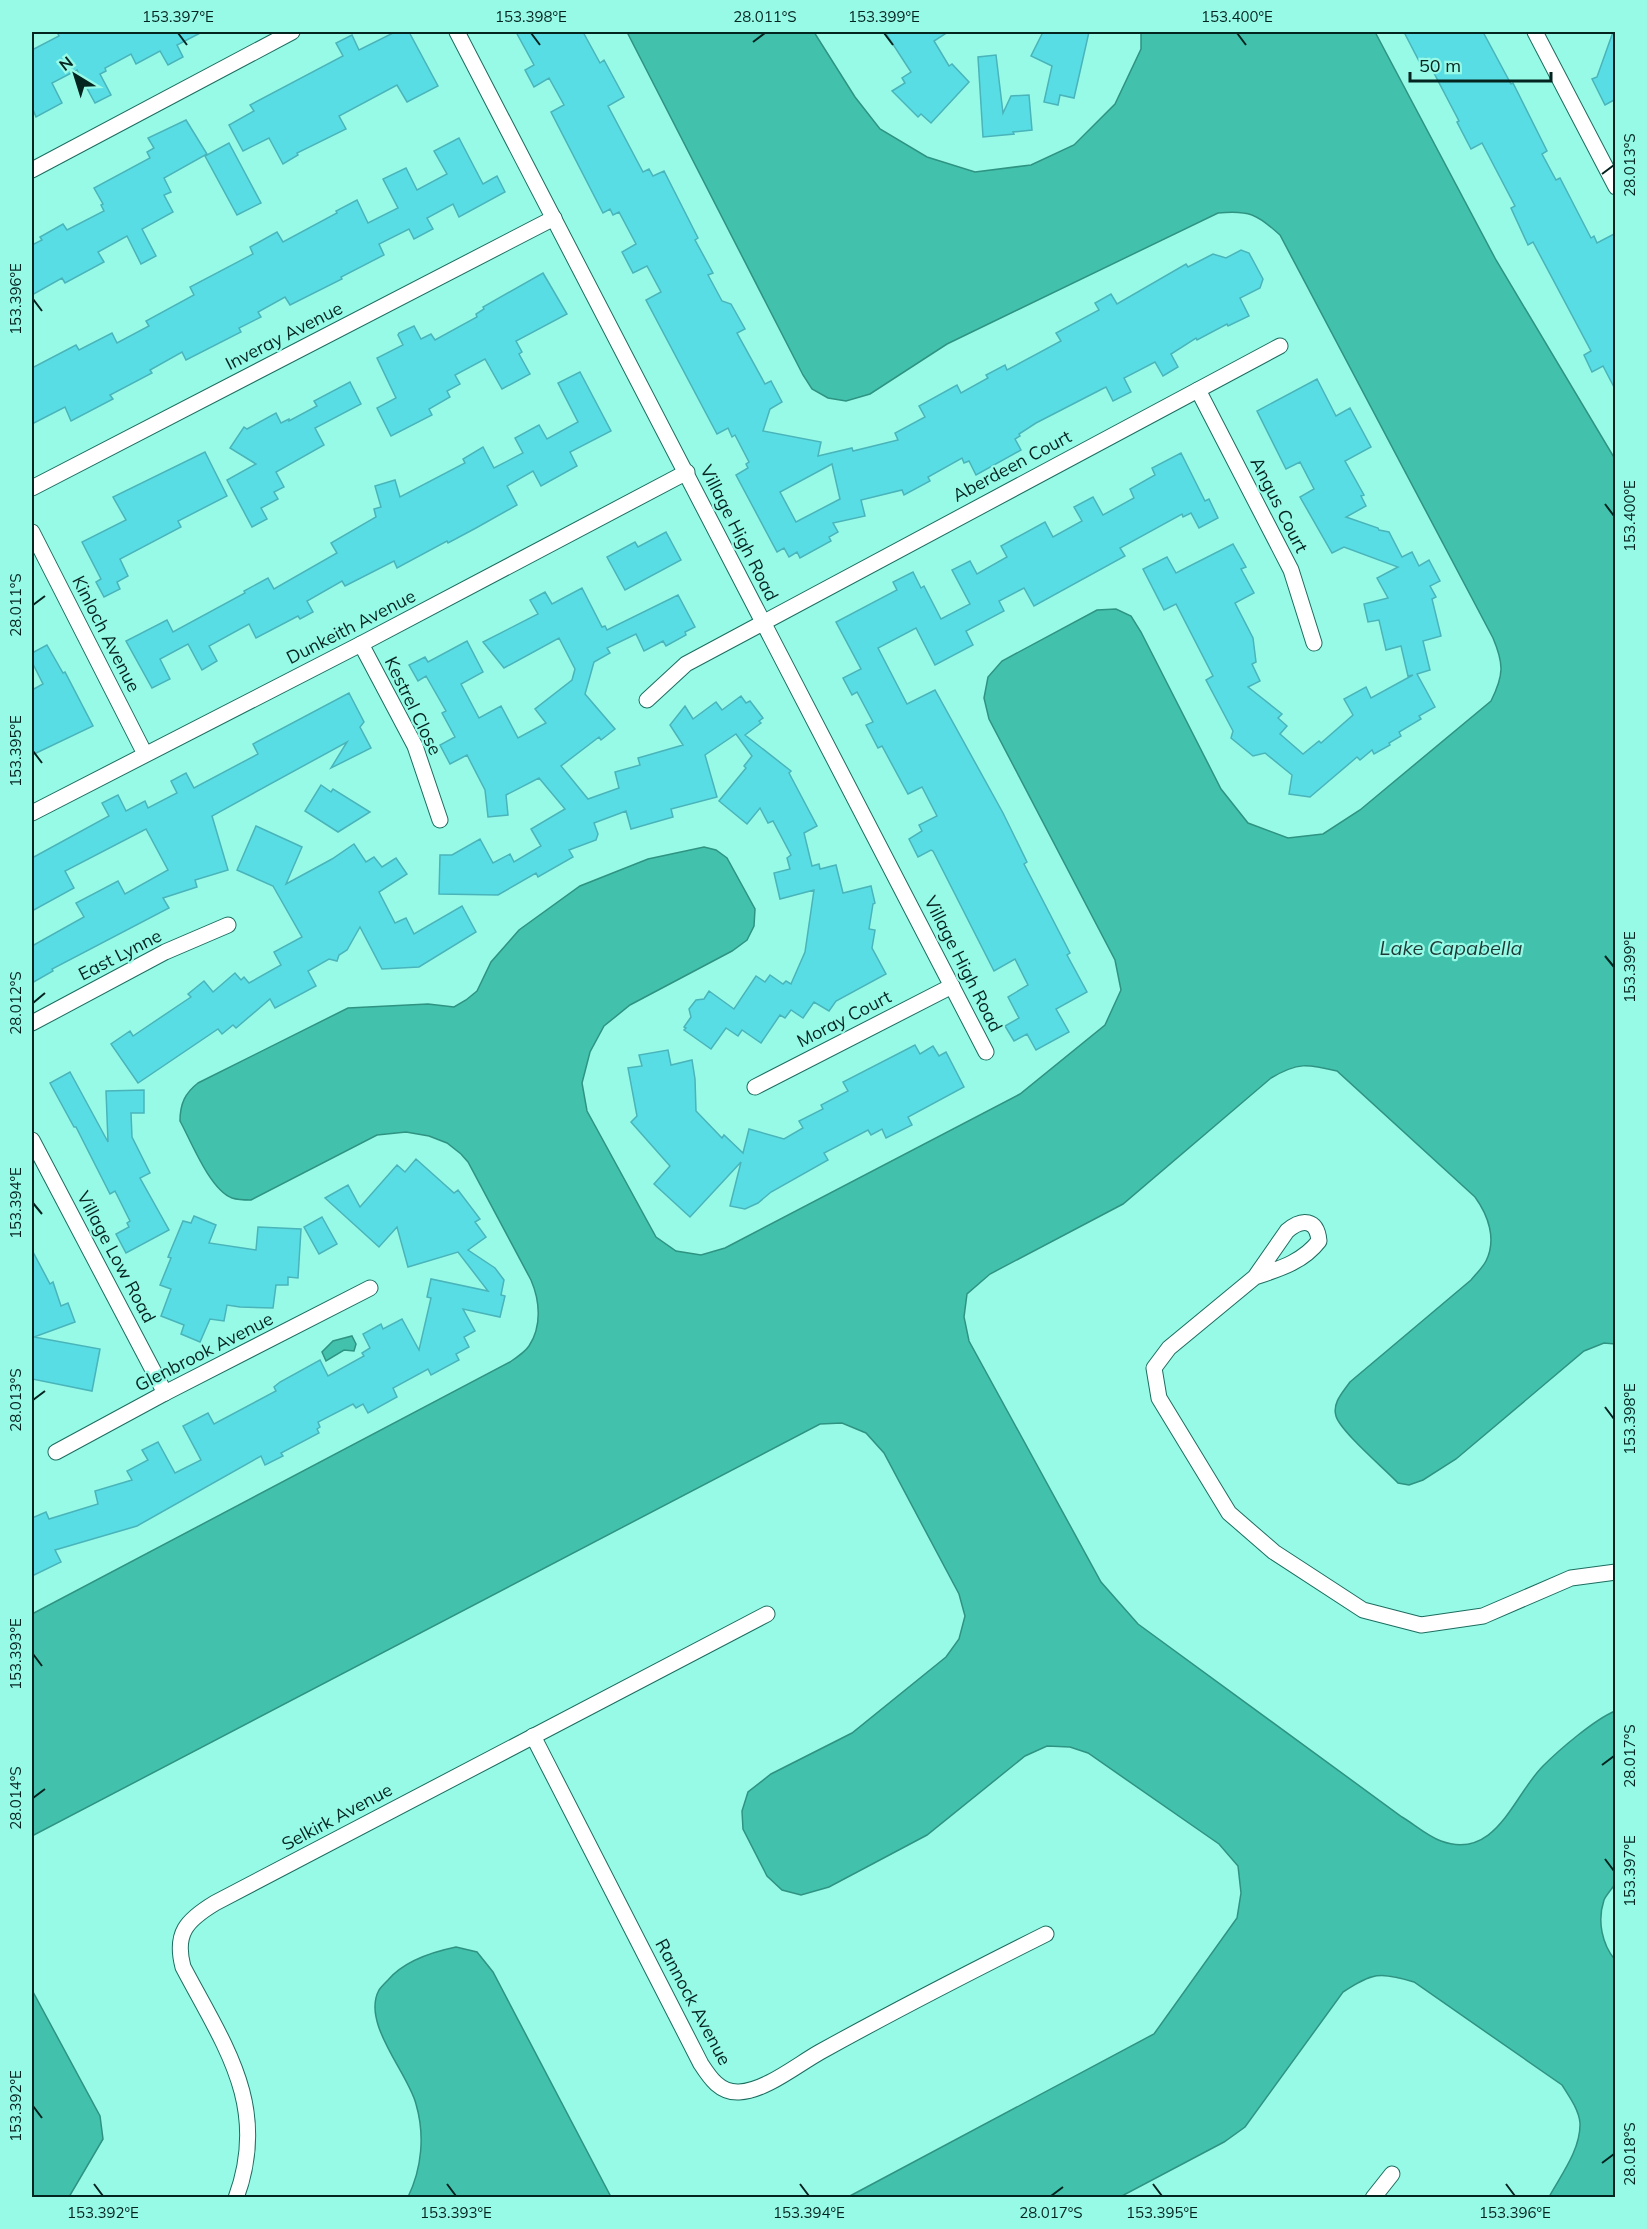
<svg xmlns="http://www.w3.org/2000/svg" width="1647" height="2229" viewBox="0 0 1647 2229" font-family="Mulish,sans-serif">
<rect width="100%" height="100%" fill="#97fae7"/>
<!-- water -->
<g fill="#42c2ad" stroke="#2f9382" stroke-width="1.5">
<path d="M627,32H814L855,97L880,129L927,157L975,172L1031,165L1074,145L1115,104L1141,49V32H1375L1496,260L1615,459V1344L1604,1343L1584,1351L1456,1459L1423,1480L1409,1485L1398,1483C1386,1470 1340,1431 1336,1416C1332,1403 1343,1392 1350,1382L1471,1280C1476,1274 1483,1267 1486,1261C1497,1239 1488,1215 1475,1197L1337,1071C1307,1064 1298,1062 1271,1078L1123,1204L990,1274L967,1294L964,1317L969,1341L1101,1582L1138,1624L1402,1817C1414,1824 1427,1836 1441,1841C1496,1861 1513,1796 1543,1766C1560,1749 1594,1720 1615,1711V1884C1612,1889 1606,1895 1604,1900C1597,1921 1602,1944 1615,1960V2197H1549C1561,2175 1581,2149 1580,2123C1579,2110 1569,2096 1562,2085L1414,1982C1380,1971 1372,1973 1343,1992L1245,2127L1224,2142L1120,2197H848L1154,2034L1237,1918L1241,1893L1238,1866L1219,1844L1088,1753L1070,1747L1047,1746L1025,1756L927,1835L829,1887L801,1895L782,1890L767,1876L743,1829L742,1811L748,1792L771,1774L852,1733L946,1657L959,1639L965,1616L959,1594L884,1453L866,1433L842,1423L820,1424L32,1836V1614L510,1362C516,1358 525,1352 529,1346C542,1326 540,1301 531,1280L468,1162L461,1154L447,1143L429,1136L406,1132L377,1135L251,1200C245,1200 238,1200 232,1198C210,1190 191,1141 180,1121C180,1104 185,1093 198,1083L348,1008L428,1004L454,1007L466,1000L477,991L491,962L519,930L580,886L648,859L704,847L716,850L727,858L755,909L754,926L747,940L732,951L630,1005L604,1026L590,1052L582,1083L587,1111L656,1237L676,1251L701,1255L725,1248L1020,1094L1105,1025L1121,990L1115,960L989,719L984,698L988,677L1002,661L1097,610L1116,609L1131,616L1141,632L1221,789L1248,823L1288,838L1323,834L1360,810L1491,701C1504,675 1504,664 1493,638L1280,235C1257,214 1249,210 1218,213L947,344L870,394L846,401L828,398L812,389L803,375Z"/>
<path d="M352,1336L356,1344L354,1351L344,1350L326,1361L322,1352L333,1341Z"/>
<path d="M456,1947L477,1952L493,1972L611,2197H408C422,2168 425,2135 416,2104C408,2073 361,2023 379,1990C381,1987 385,1983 388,1980C404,1961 432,1952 456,1947Z"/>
<path d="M32,1990L100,2116L103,2139L69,2197H32Z"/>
</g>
<!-- building -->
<g fill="#59dde4" stroke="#49b4ba" stroke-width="1.5" fill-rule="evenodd">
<path d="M57,32H202L177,45L183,57L168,65L160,51L136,64L131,54L105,68L106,71L100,74L111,95L95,103L77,70L52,83L62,103L36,117L32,107V50L59,36Z"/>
<path d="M395,32H409L438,86L407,102L397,85L339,116L346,129L297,153L298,155L283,164L269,138L243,151L229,125L254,111L250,105L343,56L336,43L352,35L359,50Z"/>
<path d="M516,32H583L600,63L604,60L624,97L608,106L643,172L649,169L653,176L664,171L698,238L695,240L713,273L708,275L722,301L731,304L745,329L737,333L765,384L771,381L782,402L770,409L763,431L821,442L818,456L852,448L853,451L898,440L895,433L925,417L919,406L957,385L961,393L988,378L986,375L1005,365L1007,370L1061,341L1056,333L1099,310L1095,303L1111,294L1117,304L1186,264L1188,267L1213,254L1226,258L1241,250L1249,253L1263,279L1260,288L1240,298L1249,316L1228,326L1227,324L1197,340L1196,338L1171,354L1178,367L1163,376L1155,362L1124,378L1131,392L1113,401L1106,387L1104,388L1036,423L1019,434L1020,436L1015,439L1021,450L976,475L969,461L964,463L962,458L928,477L930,481L904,495L902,490L861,500L865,516L833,523L838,532L829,537L831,541L800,558L797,552L789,557L784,548L777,552L736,475L748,468L746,464L749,462L735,435L732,437L728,428L717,434L646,300L661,292L647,266L633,273L622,252L636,244L619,212L613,215L610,209L603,213L551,112L564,105L549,78L534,87L525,70L534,65ZM832,464L840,499L796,522L780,492Z"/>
<path d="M885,32H948L934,41L949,66L952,64L969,82L931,123L921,114L918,117L892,91L905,83L902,78L911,72Z"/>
<path d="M1043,32H1089L1074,98L1060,95L1058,105L1044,102L1052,66L1031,56Z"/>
<path d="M1404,32H1483L1511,84L1513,83L1547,151L1542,154L1556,180L1560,178L1591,238L1594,236L1597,243L1616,233V391L1603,366L1592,372L1584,355L1591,351L1533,242L1528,245L1511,208L1515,206L1482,143L1471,149L1457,122L1459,121L1426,58L1419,61Z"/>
<path d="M1613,32H1616V99L1605,105L1592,79L1597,77Z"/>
<path d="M996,55L1003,113L1011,96L1029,95L1032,130L1013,132L1014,134L983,137L978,57Z"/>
<path d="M186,120L207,154L164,178L171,192L164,195L173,212L142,229L156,256L141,264L127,236L98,252L104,262L65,283L62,278L32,295V245L42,240L40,237L63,224L67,230L104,211L101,205L103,204L94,188L150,158L147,152L154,148L148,138Z"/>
<path d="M459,138L483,184L497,176L505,192L459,217L453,204L427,218L433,229L414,239L409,229L379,244L384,255L341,277L342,279L290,305L285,297L258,312L261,317L239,328L241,332L186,360L182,352L150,370L152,373L110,395L113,399L71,421L65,407L32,424V368L76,345L79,350L112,333L117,343L149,326L146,321L194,295L190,287L253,254L250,247L277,232L283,242L337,213L336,211L357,200L368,223L398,208L383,179L406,168L417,190L447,174L434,151Z"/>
<path d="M229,143L261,203L237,215L205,156Z"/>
<path d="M543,273L567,314L516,341L522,352L519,354L530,374L502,389L485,359L455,375L460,384L447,391L450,397L429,409L432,415L391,436L377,408L396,398L377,358L403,345L398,335L399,333L414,326L421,339L431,334L435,340L477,317L476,314L484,309L483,307Z"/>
<path d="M580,372L611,431L570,452L577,466L541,486L533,471L507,486L517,505L476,528L448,543L447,541L397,568L394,561L345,586L342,581L307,601L313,612L300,619L298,616L256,638L249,624L209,646L217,661L202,670L188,644L160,659L170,679L152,688L126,641L167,620L173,632L245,593L244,591L268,578L274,589L337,553L331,543L376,517L374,509L381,507L375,486L395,480L400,497L465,463L463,459L483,447L494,468L523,453L515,438L539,425L547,439L578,422L558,383Z"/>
<path d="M1317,379L1336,416L1350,408L1371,447L1345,461L1364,495L1361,496L1366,506L1346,517L1378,528L1379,530L1389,532L1402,557L1412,552L1419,566L1429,560L1440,581L1430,586L1436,597L1432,599L1441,636L1423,641L1430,670L1417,674L1435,707L1419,716L1421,719L1399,732L1401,736L1389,743L1390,745L1374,754L1372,750L1360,760L1357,757L1310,797L1289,794L1292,775L1265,753L1253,756L1231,738L1233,731L1206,680L1213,676L1176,604L1164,610L1143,569L1167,557L1176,573L1233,544L1246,567L1241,569L1254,593L1235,603L1253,638L1256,662L1252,664L1260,681L1248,687L1282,714L1278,718L1287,726L1280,734L1303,754L1319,741L1321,743L1353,715L1344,699L1366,687L1371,698L1413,675L1408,676L1401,646L1386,650L1379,620L1368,622L1364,604L1388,598L1377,578L1398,567L1344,547L1332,553L1300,497L1314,489L1300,462L1286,469L1257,411Z"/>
<path d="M350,382L361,404L315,428L324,445L276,472L284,487L274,492L278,499L261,508L267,519L252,527L227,480L256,464L230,448L244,427L247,429L276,413L281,423L289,419V421L317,406L314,401Z"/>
<path d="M205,452L227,496L178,521L181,527L120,559L128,576L117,582L120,589L104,597L96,582L101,579L82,542L126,520L113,497Z"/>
<path d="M1181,453L1205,501L1209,499L1218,518L1199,528L1191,513L1183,517L1182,514L1120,548L1125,556L1034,606L1024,588L999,601L1004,611L966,631L973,645L935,665L916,628L878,648L907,704L935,690L1003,813L1027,862L1024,864L1070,953L1067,955L1087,992L1056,1009L1069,1032L1036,1050L1027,1034L1014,1041L1005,1026L1019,1018L1008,997L1028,985L1015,959L994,971L933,851L931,850L918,857L909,839L922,831L919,825L937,816L922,787L908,794L882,746L878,748L866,725L873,722L857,692L852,695L843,678L861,669L836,622L897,590L893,582L913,572L921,588L924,586L941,619L970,604L952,570L970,561L977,574L1007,557L1001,546L1045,522L1053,537L1082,521L1074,507L1093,497L1103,515L1134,498L1130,489L1155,475L1152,468Z"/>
<path d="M666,532L681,560L625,590L607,557L635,542L638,547Z"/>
<path d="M582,588L602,627L605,626L607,630L678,595L695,627L685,632L686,635L666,646L663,641L644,651L636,634L607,648L610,653L594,662L585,694L615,729L601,740L599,737L561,766L588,799L619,788L615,772L640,765L638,758L683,745L670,725L685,706L693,719L716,702L722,710L741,696L746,703L750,701L763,718L759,721L761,723L745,735L791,771L789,773L817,826L804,833L812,866L819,864L820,869L836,865L843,893L871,886L875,903L873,904L869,929L875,930L872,948L886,974L836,1001L829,1011L814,1002L803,1018L791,1010L785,1018L780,1015L761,1043L742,1030L738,1036L726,1028L711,1049L684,1030L686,1028L684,1027L691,1017L689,1009L696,1000L704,999L709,991L734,1009L756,976L765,982L770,975L783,984L786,981L791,984L805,952L814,890L780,899L774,873L790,869L787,858L791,855L773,821L768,823L760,808L747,824L719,801L746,768L744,766L752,756L736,734L705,755L717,797L671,809L673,817L631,829L626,811L594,823L598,834L596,840L569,850L573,857L538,877L536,873L498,895L439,894L440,855H452L480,839L493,863L510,854L514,862L541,846L531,829L565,809L539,778L506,795L508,815L488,817L485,790L467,755L450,764L440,745L455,737L442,713L446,711L426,676L418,681L409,665L425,657L428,662L467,641L483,672L461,684L479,718L501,706L518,738L546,723L535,709L572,680L575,669L559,638L504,668L483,642L538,614L530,600L545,592L552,604Z"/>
<path d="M47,645L63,673L65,672L93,726L32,755V690L43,684L32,662V653Z"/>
<path d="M349,693L364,722L360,727L371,748L331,768L347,742L212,816L228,870L195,880L197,887L163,898L169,908L52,969L53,971L32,983V946L84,917L76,903L118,881L125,894L168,870L146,829L65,871L74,888L32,911V858L109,816L102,803L118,795L126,811L145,801L148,808L177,793L171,781L186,773L194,788L258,754L253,744Z"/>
<path d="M321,785L331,792L333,789L370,812L338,832L305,811Z"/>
<path d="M256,826L302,847L286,884L332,859L354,844L366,862L374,857L382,867L396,858L407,874L379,892L395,923L406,918L414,934L462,906L476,932L419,967L382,969L360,927L347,950L339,955L337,961L329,959L308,971L316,986L275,1008L270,999L236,1028L233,1025L222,1034L218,1029L138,1083L111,1044L130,1031L133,1036L191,997L188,994L204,981L213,992L235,973L241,980L244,977L249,983L281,965L274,952L302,937L273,886L237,870Z"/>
<path d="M915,1045L920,1054L933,1046L939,1056L946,1052L964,1087L908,1117L912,1125L886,1138L882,1129L871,1135L868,1130L824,1153L828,1160L771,1192L758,1203L745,1209L730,1206L741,1162L690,1217L654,1184L670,1166L631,1122L637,1116L628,1068L642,1066L639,1055L668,1050L671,1065L692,1060L695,1079L696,1111L722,1138L724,1135L743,1153L749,1129L784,1139L803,1128L799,1121L823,1109L821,1105L848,1091L843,1082Z"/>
<path d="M70,1072L108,1142L106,1091L144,1090V1113H131L132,1137L150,1173L140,1178L169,1230L126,1253L116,1234L129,1227L127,1223L130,1221L115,1191L110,1194L76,1127H74L50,1083Z"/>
<path d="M416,1159L454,1193L458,1190L480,1219L475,1222L486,1237L468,1250L495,1268L504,1280L501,1295L505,1296L500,1317L463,1309L475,1331L464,1337L469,1347L456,1354L459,1360L431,1375L428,1369L393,1388L397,1397L368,1413L363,1404L356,1408L353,1404L318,1422L320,1427L317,1429L319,1433L281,1453L283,1456L265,1465L261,1456L137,1526L55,1550L61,1562L32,1576V1518L46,1512L49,1519L98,1504L95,1491L132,1480L127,1471L148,1460L142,1450L158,1442L175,1473L201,1460L183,1426L208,1413L214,1424L276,1391L274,1387L280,1382L320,1360L328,1376L364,1356L362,1353L370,1348L363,1334L381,1324L383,1329L402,1319L419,1350L431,1298L427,1297L431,1279L488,1291L458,1252L408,1267L397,1227L379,1247L325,1198L348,1185L360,1207L397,1165L405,1172Z"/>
<path d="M194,1216L216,1225L209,1243L256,1250L258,1227L301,1229L298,1278L288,1277V1285H276L273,1308L240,1307L227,1305L224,1321L210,1319L200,1342L181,1334L184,1325L161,1316L171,1289L160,1285L171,1258L168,1257L183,1221L191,1223Z"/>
<path d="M322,1217L337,1244L319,1254L304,1227Z"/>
<path d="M32,1250L50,1284L53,1282L61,1306L68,1303L75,1322L34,1337L100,1349L92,1391L32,1379Z"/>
</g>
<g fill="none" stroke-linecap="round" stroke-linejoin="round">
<defs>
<g id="minor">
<path d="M457,32L986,1052"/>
<path d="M1535,32L1616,187"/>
<path d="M32,170L292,32"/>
<path d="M1198,390L1291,570L1314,643"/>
<path d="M32,488L554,218"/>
<path d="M32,532L145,754"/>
<path d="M361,644L415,746L440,820"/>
<path d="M647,700L686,664L1280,346"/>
<path d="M32,813L361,644L687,472"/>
<path d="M32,1023L165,952L228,925"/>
<path d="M755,1087L952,986"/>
<path d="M32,1140L165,1393"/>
<path d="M1255,1277C1279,1269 1303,1262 1319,1241C1317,1219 1302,1218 1287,1231L1255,1277L1169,1348L1154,1368L1159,1398L1229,1513L1274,1552L1363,1610L1421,1625L1483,1616L1571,1578L1616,1572"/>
<path d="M56,1452L165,1393L370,1288"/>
<path d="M533,1736L701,2064C710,2078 720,2093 739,2092C765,2091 797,2065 820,2052C894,2011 970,1972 1046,1934"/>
<path d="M236,2198C270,2106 224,2045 183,1967C174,1933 187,1920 215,1903L767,1614"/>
<path d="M1373,2198L1392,2174"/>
</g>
</defs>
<!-- minor casing -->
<use href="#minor" stroke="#1c6d60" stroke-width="17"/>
<!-- minor -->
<use href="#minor" stroke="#fff" stroke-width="15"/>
</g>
<!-- ticks -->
<path fill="none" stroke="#04241f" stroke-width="2" d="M178,33L187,45M531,33L540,45M884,33L893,45M1237,33L1246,45M753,42L765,33M1602,174L1614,165M33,299L42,311M1605,504L1614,516M33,605L45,596M33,751L42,763M1605,956L1614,967M33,1003L45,993M33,1203L42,1214M33,1400L45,1391M1605,1407L1614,1419M33,1654L42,1666M1602,1765L1614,1756M33,1798L45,1789M1605,1859L1614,1871M33,2106L42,2118M1602,2163L1614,2154M94,2184L103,2196M447,2184L456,2196M800,2184L809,2196M1153,2184L1162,2196M1506,2184L1515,2196M1051,2196L1063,2187"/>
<g text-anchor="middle" stroke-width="4.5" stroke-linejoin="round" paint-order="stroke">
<!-- street labels -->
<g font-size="18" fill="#04241f" stroke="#97fae7">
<text transform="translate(284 336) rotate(-27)" y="6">Inveray Avenue</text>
<text transform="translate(1012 466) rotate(-28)" y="6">Aberdeen Court</text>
<text transform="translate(1279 505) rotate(63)" y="6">Angus Court</text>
<text transform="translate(739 533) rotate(63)" y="6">Village High Road</text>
<text transform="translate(351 627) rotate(-27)" y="6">Dunkeith Avenue</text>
<text transform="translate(106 634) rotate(63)" y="6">Kinloch Avenue</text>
<text transform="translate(413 706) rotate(64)" y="6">Kestrel Close</text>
<text transform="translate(120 955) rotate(-27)" y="6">East Lynne</text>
<text transform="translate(963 964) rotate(63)" y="6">Village High Road</text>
<text transform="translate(844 1019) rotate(-27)" y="6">Moray Court</text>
<text transform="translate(116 1257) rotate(62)" y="6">Village Low Road</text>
<text transform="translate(204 1352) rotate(-27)" y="6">Glenbrook Avenue</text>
<text transform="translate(337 1817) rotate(-28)" y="6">Selkirk Avenue</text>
<text transform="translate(693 2002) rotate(62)" y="6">Rannock Avenue</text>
</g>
<!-- water labels -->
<g font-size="20" font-style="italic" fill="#1f3a35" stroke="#97fae7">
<text x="1451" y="955">Lake Capabella</text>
</g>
</g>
<!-- border -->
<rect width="1647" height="2229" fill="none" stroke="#97fae7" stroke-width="66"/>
<!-- north arrow -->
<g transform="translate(75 75) rotate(322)" stroke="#97fae7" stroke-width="4.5" paint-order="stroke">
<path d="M0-4.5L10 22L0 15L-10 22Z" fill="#04241f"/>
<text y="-9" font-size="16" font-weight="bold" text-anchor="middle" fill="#04241f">N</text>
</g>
<!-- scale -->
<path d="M1410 72v9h141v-9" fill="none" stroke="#04241f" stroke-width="3"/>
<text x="1419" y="72" font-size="18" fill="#04241f" stroke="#97fae7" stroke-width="4.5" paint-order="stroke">50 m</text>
<rect x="33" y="33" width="1581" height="2163" fill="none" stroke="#04241f" stroke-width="2"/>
<g font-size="15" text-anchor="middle" fill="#04241f">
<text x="178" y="22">153.397°E</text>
<text x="531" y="22">153.398°E</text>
<text x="765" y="22">28.011°S</text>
<text x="884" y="22">153.399°E</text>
<text x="1237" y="22">153.400°E</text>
<text transform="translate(1630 165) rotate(-90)" y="5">28.013°S</text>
<text transform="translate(16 299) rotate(-90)" y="5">153.396°E</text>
<text transform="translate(1630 516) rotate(-90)" y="5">153.400°E</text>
<text transform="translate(16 605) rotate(-90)" y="5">28.011°S</text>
<text transform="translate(16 751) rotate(-90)" y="5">153.395°E</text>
<text transform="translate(1630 967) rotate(-90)" y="5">153.399°E</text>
<text transform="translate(16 1003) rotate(-90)" y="5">28.012°S</text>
<text transform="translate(16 1203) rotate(-90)" y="5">153.394°E</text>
<text transform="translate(16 1400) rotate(-90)" y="5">28.013°S</text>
<text transform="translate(1630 1419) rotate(-90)" y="5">153.398°E</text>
<text transform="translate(16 1654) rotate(-90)" y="5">153.393°E</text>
<text transform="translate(1630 1756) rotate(-90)" y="5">28.017°S</text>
<text transform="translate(16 1798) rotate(-90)" y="5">28.014°S</text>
<text transform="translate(1630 1871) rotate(-90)" y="5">153.397°E</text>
<text transform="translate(16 2106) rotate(-90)" y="5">153.392°E</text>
<text transform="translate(1630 2154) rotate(-90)" y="5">28.018°S</text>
<text x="103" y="2218">153.392°E</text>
<text x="456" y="2218">153.393°E</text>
<text x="809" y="2218">153.394°E</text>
<text x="1051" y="2218">28.017°S</text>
<text x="1162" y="2218">153.395°E</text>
<text x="1515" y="2218">153.396°E</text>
</g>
</svg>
